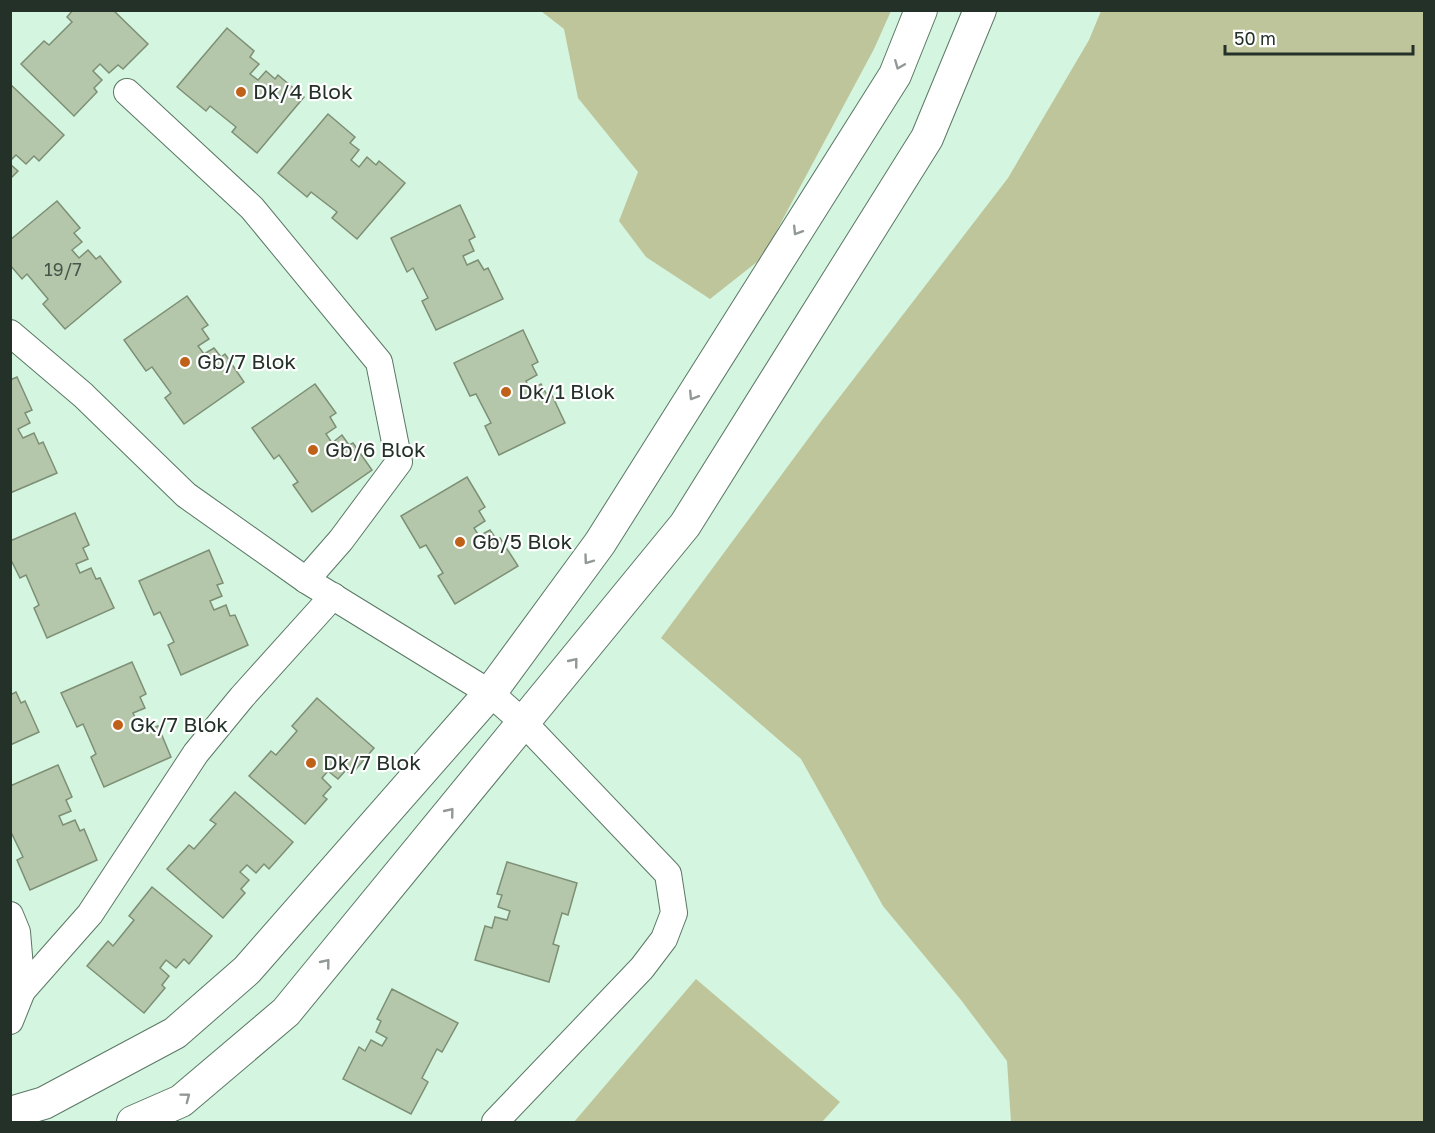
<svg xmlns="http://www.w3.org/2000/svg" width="1435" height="1133" viewBox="0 0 1435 1133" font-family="'Golos Text',sans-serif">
<rect width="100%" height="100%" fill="#d4f5df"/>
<!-- green -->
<g fill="#bfc59a">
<path d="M541,11H891L874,49L762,258L710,299L646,257L619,221L638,172L578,98L564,29Z"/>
<path d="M1101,11H1424V1122H1011L1007,1061L961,1000L883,906L801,759L661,638L822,420L1008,178L1089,40Z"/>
<path d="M696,979L840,1102L822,1122H574Z"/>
</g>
<!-- building -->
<g fill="#b4c7ab" stroke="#7d8f74" stroke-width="1.5">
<path d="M73,10H113L148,44L123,69L118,65L109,73L100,64L93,71L102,80L94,88L97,92L74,116L21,64L44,41L49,45L72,22L67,17Z"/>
<path d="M227,28L254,51L250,57L259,64L250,74L258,80L266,71L275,79L278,75L304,97L257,153L232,132L236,127L210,106L206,111L177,87Z"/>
<path d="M10,84L64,135L39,161L34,156L26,164L16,155L10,161Z"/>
<path d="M328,114L355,137L350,143L359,150L351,160L359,167L367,157L376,165L379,161L405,183L357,239L332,218L337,212L311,192L307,197L278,173Z"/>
<path d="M10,164L18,171L10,179Z"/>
<path d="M57,201L80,228L74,233L82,242L72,250L79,258L88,250L96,259L100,256L121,282L65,329L43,304L48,299L27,274L22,279L10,265V240Z"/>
<path d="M460,205L475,237L469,240L474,251L463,256L467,265L478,260L484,270L488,268L503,299L436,330L422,301L428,298L413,268L407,272L391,238Z"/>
<path d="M187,296L208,325L202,329L209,339L198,346L204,354L214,348L221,357L225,354L244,382L184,424L165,398L171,393L152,367L146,371L124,340Z"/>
<path d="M523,330L538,362L532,365L537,375L526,381L530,390L541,384L547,395L551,393L565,423L499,455L485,426L491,423L476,394L470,396L454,363Z"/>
<path d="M17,377L32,410L25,413L30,423L18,429L23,438L34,433L39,444L43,442L57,473L10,493V380Z"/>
<path d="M315,384L336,413L330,417L336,427L326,434L332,443L342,435L349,445L353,443L372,470L312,512L293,485L298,482L279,455L274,459L252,428Z"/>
<path d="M467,477L485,507L479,511L485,521L474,528L479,536L490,530L497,540L500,538L518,566L455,604L438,576L443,573L426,545L420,548L401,516Z"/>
<path d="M75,513L89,545L83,548L88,559L76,564L80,573L91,568L96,579L100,578L114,608L47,638L34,608L39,605L26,575L20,578L10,558V541Z"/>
<path d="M209,550L223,583L217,585L222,596L210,601L214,610L226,605L230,616L235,615L248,645L181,675L168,645L174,642L160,612L154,615L139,581Z"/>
<path d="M132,662L146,694L140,697L145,708L133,713L137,722L148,717L153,728L158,726L171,757L104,787L91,757L96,754L83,724L77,727L61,693Z"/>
<path d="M16,692L21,703L25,701L39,732L10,745V695Z"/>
<path d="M317,698L374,748L351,775L346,770L338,779L328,771L322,778L331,787L323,796L327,799L305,824L249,776L271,751L276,755L297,731L292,726Z"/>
<path d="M58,765L72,797L66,800L71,811L59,816L63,825L75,820L80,831L84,829L97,860L30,890L17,860L23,857L10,830V786Z"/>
<path d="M235,792L293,842L269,869L264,864L256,873L247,865L240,872L249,880L241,889L245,893L223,918L167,869L189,845L194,849L216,824L210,820Z"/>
<path d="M507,862L577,883L568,915L562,913L553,944L559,946L549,982L475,960L485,926L492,928L495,917L507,920L510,911L498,907L502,895L497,894Z"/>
<path d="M152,887L212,936L189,964L184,959L176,968L166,960L160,968L169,976L162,985L165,988L144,1013L87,966L108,941L113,946L134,920L129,916Z"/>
<path d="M392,989L458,1023L442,1052L437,1049L422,1078L428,1082L411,1114L343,1079L359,1047L365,1051L371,1040L382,1046L387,1038L376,1032L381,1021L377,1019Z"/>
</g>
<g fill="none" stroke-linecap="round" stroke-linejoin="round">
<defs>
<g id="minor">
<path d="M127,92L252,208L379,362L399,462L341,540L306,580"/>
<path d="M10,333L83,395L186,495L306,580L490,693L524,723L668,874L674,913L664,939L642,968L495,1122"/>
<path d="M10,915L17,932L22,991L10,1021"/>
<path d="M22,991L90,914L196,753L242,697L333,596"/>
</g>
<g id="tertiary">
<path d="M10,1113L44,1103L175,1033L247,970L490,693L600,543L895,75L921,10"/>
<path d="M133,1122L181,1101L286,1012L685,525L927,138L980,10"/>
</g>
</defs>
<!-- minor casing -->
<use href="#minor" stroke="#5b7865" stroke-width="28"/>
<!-- tertiary casing -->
<use href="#tertiary" stroke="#5b7865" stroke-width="34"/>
<!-- minor -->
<use href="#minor" stroke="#fff" stroke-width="26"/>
<!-- tertiary -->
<use href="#tertiary" stroke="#fff" stroke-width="32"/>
</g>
<!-- one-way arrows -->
<defs><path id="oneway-chevron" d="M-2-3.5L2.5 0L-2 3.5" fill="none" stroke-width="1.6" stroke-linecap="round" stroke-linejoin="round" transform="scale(1.5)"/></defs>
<g stroke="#929894">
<use href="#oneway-chevron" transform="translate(899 65) rotate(112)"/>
<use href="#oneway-chevron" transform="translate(797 231) rotate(122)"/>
<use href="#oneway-chevron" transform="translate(693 396) rotate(122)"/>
<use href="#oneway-chevron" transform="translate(588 560) rotate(126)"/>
<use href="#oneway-chevron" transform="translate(574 662) rotate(-51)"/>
<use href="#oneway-chevron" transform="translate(450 812) rotate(-51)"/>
<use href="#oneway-chevron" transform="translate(326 963) rotate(-51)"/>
<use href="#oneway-chevron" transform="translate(186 1097) rotate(-37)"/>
</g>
<!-- markers -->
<g fill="#c0611a" stroke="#fff" stroke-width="2">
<circle cx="241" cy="92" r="6"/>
<circle cx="185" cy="362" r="6"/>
<circle cx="506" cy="392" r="6"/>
<circle cx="313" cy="450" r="6"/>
<circle cx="460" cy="542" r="6"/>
<circle cx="118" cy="725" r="6"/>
<circle cx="311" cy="763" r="6"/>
</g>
<g text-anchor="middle" stroke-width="4.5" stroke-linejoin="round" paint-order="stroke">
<!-- number labels -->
<g font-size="18" fill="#48564a">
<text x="63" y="276">19/7</text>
</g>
<!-- poi labels -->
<g font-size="21" fill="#243129" stroke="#fff" text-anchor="start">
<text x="253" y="99">Dk/4 Blok</text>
<text x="197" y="369">Gb/7 Blok</text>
<text x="518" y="399">Dk/1 Blok</text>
<text x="325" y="457">Gb/6 Blok</text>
<text x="472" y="549">Gb/5 Blok</text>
<text x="130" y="732">Gk/7 Blok</text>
<text x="323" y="770">Dk/7 Blok</text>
</g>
</g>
<!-- border -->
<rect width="1435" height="1133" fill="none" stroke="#243129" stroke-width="24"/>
<!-- scale -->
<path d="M1225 45v9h188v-9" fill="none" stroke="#243129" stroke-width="3"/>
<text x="1234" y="45" font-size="18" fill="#243129" stroke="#ffffff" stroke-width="4.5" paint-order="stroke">50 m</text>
</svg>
